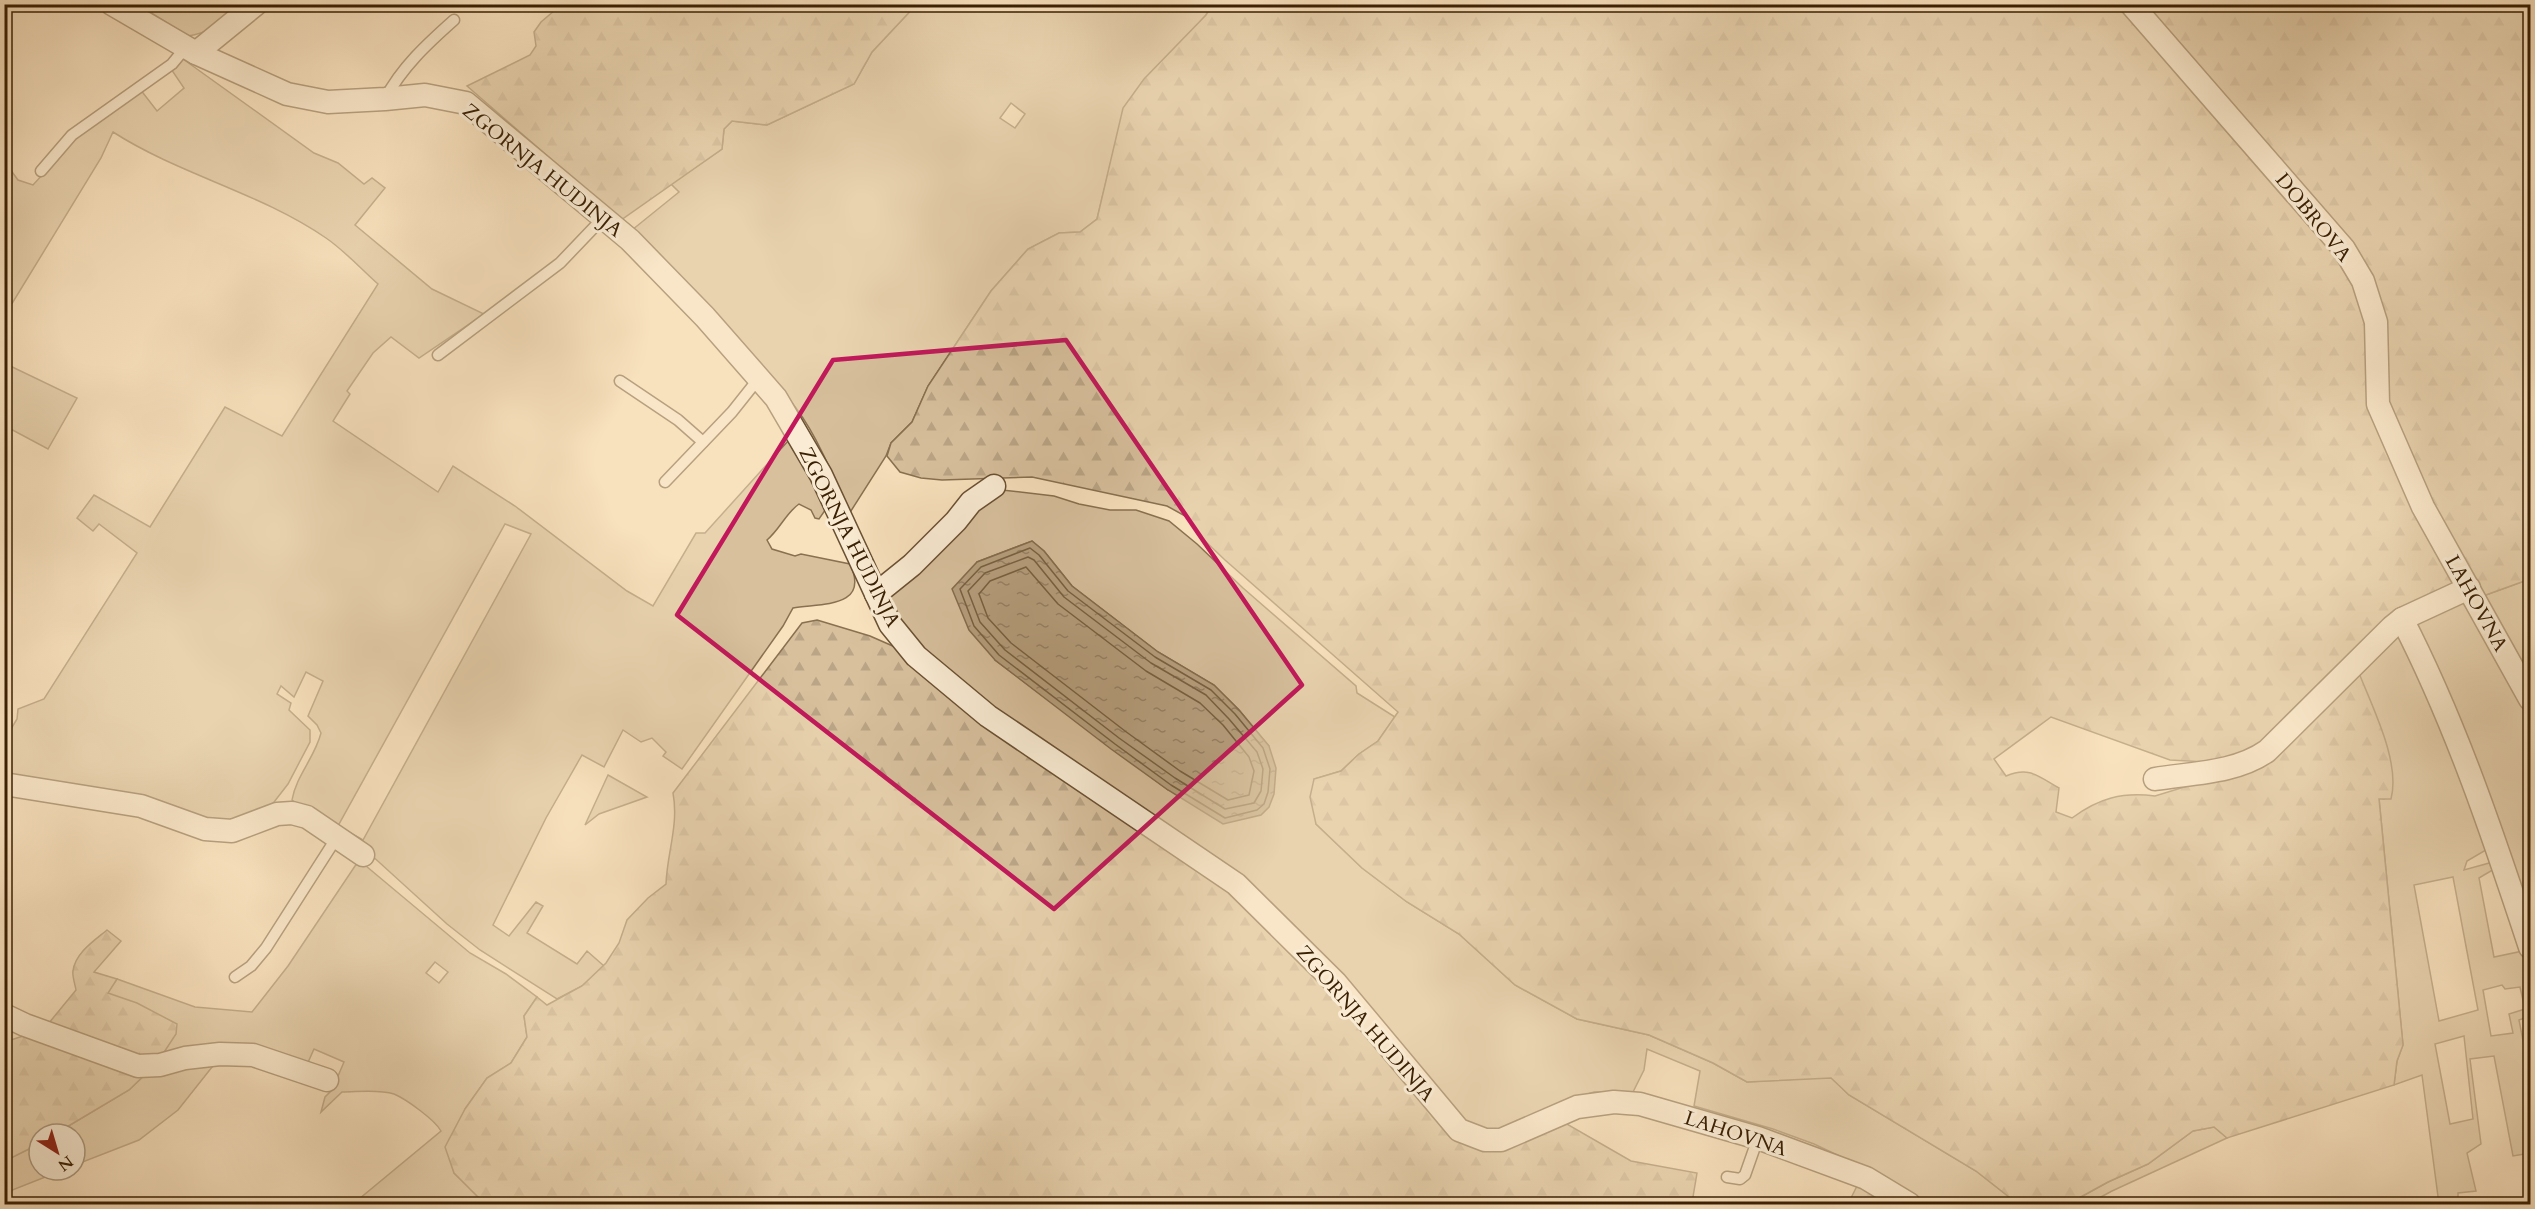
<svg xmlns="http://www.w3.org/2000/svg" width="2535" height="1209" viewBox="0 0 2535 1209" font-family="Cardo,serif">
<defs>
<pattern id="forest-firs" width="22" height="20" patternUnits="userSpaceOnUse" patternTransform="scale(1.5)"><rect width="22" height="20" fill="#d8c09d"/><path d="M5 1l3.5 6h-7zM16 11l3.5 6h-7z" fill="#baa586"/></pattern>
<pattern id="water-ripples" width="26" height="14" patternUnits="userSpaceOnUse" patternTransform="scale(1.5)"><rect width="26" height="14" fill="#b79f7e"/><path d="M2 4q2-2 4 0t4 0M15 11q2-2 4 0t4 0" fill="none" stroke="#968165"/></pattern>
</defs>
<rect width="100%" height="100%" fill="#f8e1bd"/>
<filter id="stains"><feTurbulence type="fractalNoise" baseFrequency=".00333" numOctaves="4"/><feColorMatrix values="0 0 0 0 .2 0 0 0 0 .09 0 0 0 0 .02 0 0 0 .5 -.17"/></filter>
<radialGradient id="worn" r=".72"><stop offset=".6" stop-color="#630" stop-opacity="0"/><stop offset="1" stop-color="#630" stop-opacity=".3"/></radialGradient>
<!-- grass -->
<g fill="#d8c09d" stroke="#897050" stroke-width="1.5" fill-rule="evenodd">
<path d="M147,5H246C228,18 211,33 188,36L153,14Z"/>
<path d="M916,5H1212L1206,15L1124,108L1097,219L1080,232L1059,233L1028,249L991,291L928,386L912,422L891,443L886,456L849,514C834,478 819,439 796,408C748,344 688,288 632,230L679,192L671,184L722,149L724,129L732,121L767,125L854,84L872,52ZM1011,103L1025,114L1015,128L1000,118Z"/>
<path d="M183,59L314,153L338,163L364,184L372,178L385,188L355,225L432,289L484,314L419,358L391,337L373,353L347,391L350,394L333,421L438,492L453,466L515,506L627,591L653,606L696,533H705L788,441L828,506L819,519L815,518L811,510L799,504C786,513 780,529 767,540L772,549L795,556L801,554L850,564C871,609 819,603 793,608L783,626L682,769L663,756L666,752L652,738L641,742L623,730L604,767L582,755L546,818L493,925L509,936L536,902L543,906L527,933L577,964L587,951L604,966L582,986L557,999L480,950L447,924L369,853L292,800C296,776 315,757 321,733L317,725L308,716L323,681L306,672L294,697L281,686L277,694L291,703L289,710L310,730V742L288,784L271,806L231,824L5,778V739L17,719L18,709L44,699L137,553L99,524L93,531L77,518L94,495L150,527L225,407L282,436L378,284C361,269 345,251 326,238C261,193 180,175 113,132L101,158L5,315V216L10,206L5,202V165L10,169L18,180L33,185L76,138L140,89L157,111L184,88L171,69ZM505,524L531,534L363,840L338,826Z"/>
<path d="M4,363L77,398L48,449L5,426Z"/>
<path d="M1002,490L1054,496L1079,504L1110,510H1136L1169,521L1197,544L1243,588L1356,686L1357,693L1395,717L1378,741L1359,754L1341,771L1314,779L1316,824L1362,868L1407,902L1459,934L1515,985L1577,1019L1649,1035L1713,1063L1747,1082L1831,1077L1849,1095L1976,1171L2018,1204H1924L1873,1172L1814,1144L1773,1129L1694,1106L1700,1071L1647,1049L1644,1070L1633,1092H1594L1565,1101L1499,1132L1460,1123L960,686L897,620L889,596L952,533ZM1032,541L1044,551L1072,586L1158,652L1214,685L1239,710L1269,746L1168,790L995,660L977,562Z"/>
<path d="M2530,579V688L2483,596Z"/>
<path d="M2467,598L2530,720V916L2410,626Z"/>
<path d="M2401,629L2433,696L2486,850L2467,861L2464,870L2493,862L2496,868L2479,878L2494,957L2523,951L2530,980V1016L2519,1020L2530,1076V1153L2513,1156L2494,1056L2470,1059L2481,1144L2467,1153L2476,1191L2458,1193V1204H2439L2422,1075L2394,1085L2397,1061L2403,1045L2379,798L2384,799L2357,668ZM2453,877L2478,1010L2439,1021L2414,885ZM2502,985L2505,989L2520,987L2525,1009L2509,1014L2513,1033L2491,1036L2483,990ZM2464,1036L2473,1119L2450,1124L2435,1044Z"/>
<path d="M608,775L647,797L599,814L585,825Z"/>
<path d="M360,861L470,953L506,974L537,997L524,1016L527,1037L511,1063L487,1078L465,1109L454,1173L488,1204H353L441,1131C435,1120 406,1099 394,1094C378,1089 358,1092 342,1092L321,1112L325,1097L332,1090L344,1062L314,1049L306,1067L157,1063L107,993L117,979L195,1007L252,1012L288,966L355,866ZM435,962L448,972L439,983L426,973Z"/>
<path d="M220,1057L178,1110L139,1140L75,1165V1134H55L129,1090L148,1072Z"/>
<path d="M2214,1127L2227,1138L2112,1191L2088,1204H2068L2108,1182L2148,1164L2193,1131Z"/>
<path d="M39,1144V1170H63L5,1193L4,1161Z"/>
</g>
<!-- forest -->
<g fill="url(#forest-firs)" stroke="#897050" stroke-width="1.5">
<path d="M561,5H916L872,52L854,84L767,125L732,121L724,129L722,149L621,220L467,86L530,55L536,46L534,32L541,22Z"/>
<path d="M1212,5H2530V579L2483,596L2470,577L2397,615L2352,657L2257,753L2225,763L2170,760L2051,717L1994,759L2006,776C2030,766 2039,777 2059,788L2056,812L2072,818C2099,798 2122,792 2155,796L2253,766L2272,753L2357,668C2371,705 2401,761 2391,799H2379L2403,1045L2397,1061L2394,1085L2227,1138L2214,1127L2193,1131L2148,1164L2108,1182L2068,1204H2018L1976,1171L1849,1095L1831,1078L1747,1082L1713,1063L1649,1035L1577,1019L1515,985L1459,934L1407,902L1362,868L1316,824L1310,797L1314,779L1341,771L1359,754L1378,741L1398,712L1225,560L1203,539L1187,517L1167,506L1032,477L942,480L921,478L900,472L887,456L891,443L912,422L928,386L991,291L1028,249L1059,233L1080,232L1097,219L1123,108L1144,79L1206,15Z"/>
<path d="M817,620L870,636L895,647L1227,889L1262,918L1473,1142L1560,1120L1631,1161L1697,1173L1693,1197L1725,1204H485L454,1173L445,1147L465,1109L487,1078L511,1063L527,1037L524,1016L537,997L547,1005L582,986L606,963L619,943L627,920L648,898L666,884C667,853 679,825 673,793L802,623Z"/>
<path d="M107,930L121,941L94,972L117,979L108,993L137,1003L177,1024L176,1034L157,1063L129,1090L55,1134H39V1144L5,1161L4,1039L8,1041L44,1029L76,990C75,984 72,976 73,971C75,953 95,940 107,930Z"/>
<path d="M1858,1184L1894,1204H1848Z"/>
</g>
<!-- water -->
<path fill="url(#water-ripples)" stroke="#856c4d" stroke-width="1.5" d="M1032,541L1044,551L1072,586L1158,652L1214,685L1239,710L1269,746L1276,768L1274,794L1269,807L1261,815L1223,824L1168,790L1111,749L995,660L969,630L952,589L977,562Z"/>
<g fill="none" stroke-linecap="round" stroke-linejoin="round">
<!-- shore -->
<g stroke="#786040" stroke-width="1.5">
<path d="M1030,548L1039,555L1068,591L1155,657L1211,690L1235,714L1263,748L1270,769L1268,792L1264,804L1257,810L1225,818L1171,785L1115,744L999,655L974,626L960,589L981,567Z"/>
<path d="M1028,557L1034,560L1064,597L1151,663L1206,695L1229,719L1257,752L1263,769L1261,791L1254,803L1225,809L1175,778L1119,738L1005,650L980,622L968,591L985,573Z"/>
<path d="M1026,567L1058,604L1146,671L1200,703L1223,725L1249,757L1254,771L1249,795L1228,800L1180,771L1125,731L1011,643L988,618L979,594L990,581Z"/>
</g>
<defs>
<g id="lane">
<path d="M385,99C402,67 427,44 454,20"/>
<path d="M41,171L72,135L172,64L186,47"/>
<path d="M438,355L560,263L603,218"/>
<path d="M620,381L678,420L703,442"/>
<path d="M665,482L732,412L759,378"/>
<path d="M235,977L251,966L266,948L337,837"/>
<path d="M1727,1177L1740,1179L1745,1175L1758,1138"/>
</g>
<g id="street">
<path d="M112,4L196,53L287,94L328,102L385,99L425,95L466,103L630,240L705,317L776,398L821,475L890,624L916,656L988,716L1236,884L1336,983L1459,1130L1485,1140H1501L1577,1107L1614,1102L1640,1104L1758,1138L1866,1178L1909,1204"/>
<path d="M2131,4L2344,249L2363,281L2376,322L2378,404L2423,507L2530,699"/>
<path d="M196,53L256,4"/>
<path d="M876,594L912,565L956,521L971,502L994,486"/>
<path d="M2402,619C2456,724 2493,835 2530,947"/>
<path d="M2155,779C2192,773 2236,773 2267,751L2392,627L2402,619L2469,588"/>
<path d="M4,784L141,806L205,829L232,831L277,814L292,813L307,817L363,855"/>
<path d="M4,1015L25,1025L138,1066L160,1065L185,1058L220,1054L253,1055L327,1080"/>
</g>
</defs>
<!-- lane casing -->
<use href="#lane" stroke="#6a5032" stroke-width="13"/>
<!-- street casing -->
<use href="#street" stroke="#6a5032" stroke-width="25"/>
<!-- lane -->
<use href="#lane" stroke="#faecd4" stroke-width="10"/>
<!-- street -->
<use href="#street" stroke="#faecd4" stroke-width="22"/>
</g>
<!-- marked area -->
<path d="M0 0H2535V1209H0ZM1066,340L1302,685L1054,909L677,615L833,360Z" fill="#f8e1bd" fill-opacity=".55" fill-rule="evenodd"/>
<path fill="none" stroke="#c2185b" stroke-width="4.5" stroke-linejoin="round" d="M1066,340L1302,685L1054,909L677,615L833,360Z"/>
<g text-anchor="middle" stroke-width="6" stroke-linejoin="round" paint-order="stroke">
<!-- street labels -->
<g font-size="20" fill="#3a2003" stroke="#faecd4">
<text transform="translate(543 170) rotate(39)" y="7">ZGORNJA HUDINJA</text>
<text transform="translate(2314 217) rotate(51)" y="7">DOBROVA</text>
<text transform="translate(850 537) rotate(63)" y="7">ZGORNJA HUDINJA</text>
<text transform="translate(2477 603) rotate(61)" y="7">LAHOVNA</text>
<text transform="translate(1366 1023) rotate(49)" y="7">ZGORNJA HUDINJA</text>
<text transform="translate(1736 1133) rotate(18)" y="7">LAHOVNA</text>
</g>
</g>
<!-- margin -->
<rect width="2535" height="1209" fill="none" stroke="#f8e1bd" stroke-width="24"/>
<rect x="6" y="6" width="2523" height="1197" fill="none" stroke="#3a2003" stroke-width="3"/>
<rect x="12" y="12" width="2511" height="1185" fill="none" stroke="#3a2003" stroke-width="1.5"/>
<!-- north arrow -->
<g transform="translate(57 1152) rotate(143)"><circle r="28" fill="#faecd4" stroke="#ad9a80" stroke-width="1.5"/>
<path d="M0-4.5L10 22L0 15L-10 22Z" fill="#8f2418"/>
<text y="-9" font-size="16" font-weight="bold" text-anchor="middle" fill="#3a2003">N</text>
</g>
<rect width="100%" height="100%" filter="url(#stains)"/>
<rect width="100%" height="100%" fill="url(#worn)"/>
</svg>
